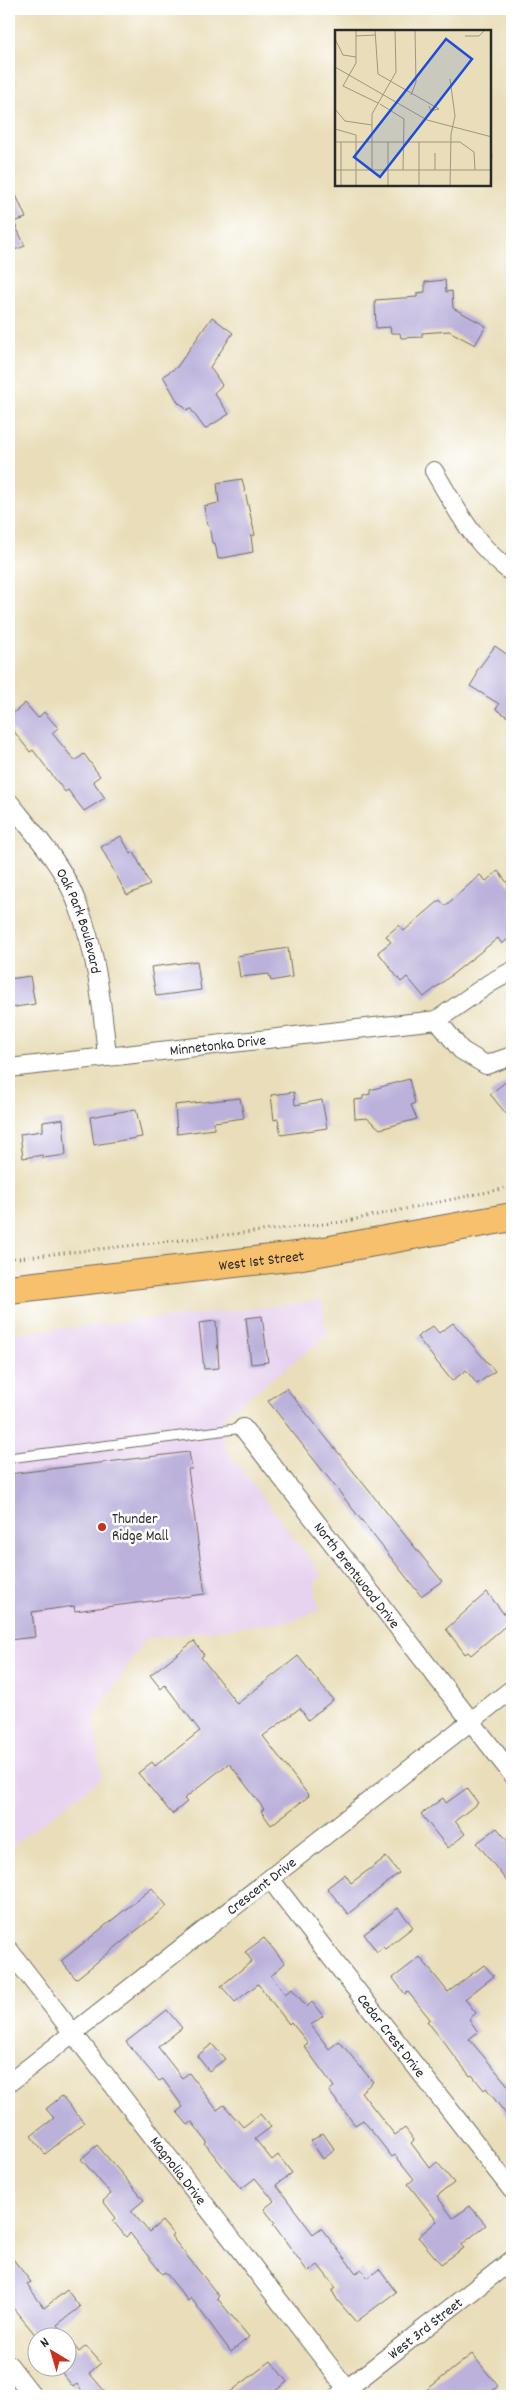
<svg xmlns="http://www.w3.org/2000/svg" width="521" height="2405" viewBox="0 0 521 2405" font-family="Dekko,sans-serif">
<rect width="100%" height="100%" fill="#fff"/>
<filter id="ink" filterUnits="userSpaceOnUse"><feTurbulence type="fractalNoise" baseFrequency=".02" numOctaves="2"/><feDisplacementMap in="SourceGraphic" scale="10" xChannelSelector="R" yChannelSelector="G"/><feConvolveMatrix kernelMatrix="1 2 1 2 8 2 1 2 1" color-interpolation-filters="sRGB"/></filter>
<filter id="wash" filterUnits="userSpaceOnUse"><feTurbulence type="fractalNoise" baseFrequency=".0096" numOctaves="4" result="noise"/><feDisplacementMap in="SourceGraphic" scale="20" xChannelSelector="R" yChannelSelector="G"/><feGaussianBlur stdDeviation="1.12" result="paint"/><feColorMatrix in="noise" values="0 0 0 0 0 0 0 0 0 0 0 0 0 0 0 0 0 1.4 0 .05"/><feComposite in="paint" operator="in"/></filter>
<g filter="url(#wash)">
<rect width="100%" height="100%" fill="#e9deb9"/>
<!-- built -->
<path fill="#e7d2ef" d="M322,1301L327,1336L224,1416L223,1445L322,1575L314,1584L319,1610L291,1621L145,1639L94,1717L102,1778L9,1848V1334Z"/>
<g id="blocks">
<!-- building -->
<g fill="#bbb1db">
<path d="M9,179L26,218L14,222L25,246L9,252Z"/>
<path d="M445,280L446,292L452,291L453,308L486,326L475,345L449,331L422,333V337L401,338L400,333H391L390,327L376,328L375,300L417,297V293L425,292V282Z"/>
<path d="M212,317L233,333L210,367L222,385L214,393L229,414L205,429L190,408L187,410L180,403L179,404L163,376L177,367Z"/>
<path d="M242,479L255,535L251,536L253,552L218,559L215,543H212L209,525H207L204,506L219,503L217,483Z"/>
<path d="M495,646L512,658V720L496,709L499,704L470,686L477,675L476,672Z"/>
<path d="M25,703L38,718L44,712L58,728L52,733L75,761L84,754L100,776L93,781L105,798L84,811L68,790L65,792L33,750L30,752L9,725V717Z"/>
<path d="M121,836L131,854L134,852L150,885L127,895L101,847Z"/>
<path d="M498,871L512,889V936L502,944L498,938L424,997L407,977L401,982L378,952L391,942L386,936L399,925L404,931L440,900L445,906L480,875L486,881Z"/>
<path d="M288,948L292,977L271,981L269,974L240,977L237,956Z"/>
<path d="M197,961L201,990L156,996L151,967Z"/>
<path d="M30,976L35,1004L9,1008V979Z"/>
<path d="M512,1077V1121L490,1094Z"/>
<path d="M409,1079L415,1103L411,1105L417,1119L380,1129L367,1118L355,1119L354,1100L363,1099V1096L370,1094V1090Z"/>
<path d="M294,1092L295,1105L322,1100L327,1128L281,1135L278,1119L274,1120L271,1095Z"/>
<path d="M240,1098L244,1118L214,1122V1129L177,1134L175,1105Z"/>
<path d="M136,1109L142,1137L94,1145L90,1117Z"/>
<path d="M63,1119L66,1155L43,1158V1155L23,1158L20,1134L43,1131V1122Z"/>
<path d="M262,1316L268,1362L251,1364L246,1318Z"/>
<path d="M216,1321L219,1368L204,1369L199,1323Z"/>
<path d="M453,1323L495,1371L477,1384L466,1370L452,1381L417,1337L433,1326L439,1333Z"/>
<path d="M286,1388L442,1581L421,1596L268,1401Z"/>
<path d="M189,1452L192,1469H188L205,1594L75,1611L74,1606L32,1612L35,1637L9,1640V1474Z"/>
<path d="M487,1592L510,1622L471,1655L468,1652L465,1654L446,1629Z"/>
<path d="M194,1641L204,1655L201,1657L237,1704L298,1656L333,1700L308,1720L300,1708L263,1736L309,1796L271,1825L261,1811L264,1809L229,1763L184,1799L187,1802L172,1814L138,1773L152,1762L155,1766L200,1731L165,1685L161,1689L150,1675Z"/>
<path d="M467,1788L478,1803L455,1821L465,1834L448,1848L421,1814L443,1798L446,1803Z"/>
<path d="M497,1828L512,1846V1888L477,1843Z"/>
<path d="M386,1857L399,1873L348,1914L327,1888L345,1874L351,1883Z"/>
<path d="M152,1888L167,1906L76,1979L61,1961Z"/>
<path d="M398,1908L413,1927L385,1949L383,1947L377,1952L364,1934Z"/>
<path d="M264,1938L285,1963L271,1976L285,1994L292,1989L307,2007L312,2002L323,2016L311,2025L329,2049L339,2041L373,2082L361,2092L383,2120L395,2135L405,2128L414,2140L411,2143L430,2168L437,2162L454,2183L437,2196L453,2218L470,2206L486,2225L461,2245L464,2248L441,2264L418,2237L437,2221L408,2184L414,2179L395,2155L392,2157L363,2120L355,2125L329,2091L334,2087L304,2046L308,2043L291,2022L289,2024L258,1984L235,2002L221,1986L252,1961L245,1952Z"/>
<path d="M420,1957L448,1992L484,1965L494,1976L465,1999L476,2013L469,2019L478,2032L469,2039L512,2090V2122L486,2088L484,2090L472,2075L470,2076L427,2021L430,2019L408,1992L405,1994L393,1978Z"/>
<path d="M167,2010L182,2028L158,2047L182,2078L189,2073L217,2110L224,2105L243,2127L260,2114L271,2127L255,2139L272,2160L278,2155L292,2173L276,2185L313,2234L321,2228L356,2273L361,2269L368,2278L379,2269L396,2292L356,2322L338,2301L332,2291L336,2288L318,2265L308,2272L273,2224L275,2223L264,2209L274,2201L255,2178L241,2189L205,2144L207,2142L192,2122L188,2125L177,2112L183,2107L163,2079L159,2081L126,2042Z"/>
<path d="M212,2044L225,2059L209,2071L197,2056Z"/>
<path d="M62,2096L84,2123L45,2154L31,2136L54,2118L46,2109Z"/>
<path d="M323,2133L335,2150L323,2159L311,2141Z"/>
<path d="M97,2145L144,2200L131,2211L149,2232L162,2221L173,2234L171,2236L219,2296L217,2298L249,2337L231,2352L191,2298L188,2301L165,2272L162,2274L130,2233L126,2237L113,2221L116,2218L103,2201L111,2194L81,2159Z"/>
<path d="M9,2254L31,2282L27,2284L44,2308L67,2290L80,2307L57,2325L67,2338H38L9,2303Z"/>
<path d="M68,2338L79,2352L86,2346L101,2363L89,2373L109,2396H85L77,2384L73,2387L58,2368H68Z"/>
<path d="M472,2354L498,2386L486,2396H419Z"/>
<path d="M271,2361L287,2382L269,2396H225Z"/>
</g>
</g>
</g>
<g filter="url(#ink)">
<use href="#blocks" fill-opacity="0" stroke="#6e6a5d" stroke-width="1"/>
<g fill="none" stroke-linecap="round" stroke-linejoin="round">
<defs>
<path id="service" d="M9,1458L243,1428"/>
<g id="minor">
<path d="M434,471C459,513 472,542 512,573"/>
<path id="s1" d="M9,802C34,833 63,865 77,903C97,952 102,1004 107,1056"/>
<path d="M437,1020L461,1050L486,1065L512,1056"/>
<path id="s2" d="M9,1068L437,1020L490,983L512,971"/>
<path id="s3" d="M243,1428L512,1774"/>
<path id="s4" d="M270,1879L512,2190"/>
<path id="s5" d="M9,1950L347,2389"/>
<path id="s6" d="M9,2083L512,1689"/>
<path d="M9,2365L33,2396"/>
<path id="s7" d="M339,2395L512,2260"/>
</g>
<g id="primary">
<path id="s8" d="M9,1289L297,1256L512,1217"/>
</g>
</defs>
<!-- service casing -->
<use href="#service" stroke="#6e6a5d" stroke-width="11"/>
<!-- minor casing -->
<use href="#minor" stroke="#6e6a5d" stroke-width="20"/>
<!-- primary casing -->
<use href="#primary" stroke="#6e6a5d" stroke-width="30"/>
<!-- path -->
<path stroke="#6e6a5d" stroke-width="3" stroke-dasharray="1 4" stroke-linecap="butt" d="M9,1259L342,1222L512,1187"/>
<!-- service -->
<use href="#service" stroke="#fff" stroke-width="9"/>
<!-- minor -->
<use href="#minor" stroke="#fff" stroke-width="18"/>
<!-- primary -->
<use href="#primary" stroke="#f7c06c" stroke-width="28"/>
</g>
</g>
<!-- markers -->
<circle fill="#c8321e" stroke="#fff" stroke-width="2" cx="102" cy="1527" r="5"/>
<g text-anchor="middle" stroke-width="5" stroke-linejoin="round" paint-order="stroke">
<!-- street labels -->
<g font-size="15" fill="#2b2b2b" stroke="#fff">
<text dy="5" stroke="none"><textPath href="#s1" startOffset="140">Oak Park Boulevard</textPath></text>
<text dy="5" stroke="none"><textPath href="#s2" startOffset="210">Minnetonka Drive</textPath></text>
<text dy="5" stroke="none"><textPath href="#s8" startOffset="254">West 1st Street</textPath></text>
<text dy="5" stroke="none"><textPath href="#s3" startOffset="186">North Brentwood Drive</textPath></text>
<text dy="5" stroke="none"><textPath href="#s6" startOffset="320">Crescent Drive</textPath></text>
<text dy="5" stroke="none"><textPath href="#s4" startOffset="198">Cedar Crest Drive</textPath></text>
<text dy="5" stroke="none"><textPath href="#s5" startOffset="278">Magnolia Drive</textPath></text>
<text dy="5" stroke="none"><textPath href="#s7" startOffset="109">West 3rd Street</textPath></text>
</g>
<!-- poi labels -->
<g font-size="15" fill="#2b2b2b" stroke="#fff" text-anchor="start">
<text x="112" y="1523">Thunder<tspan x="112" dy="17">Ridge Mall</tspan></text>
</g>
</g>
<!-- overview -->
<g transform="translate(335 30)">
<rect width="156" height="156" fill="#e9deb9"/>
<path fill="none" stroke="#9d9680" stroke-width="1" d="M21,0V33L8,56L43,73M40,0L43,44L104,79L96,81L94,76M21,6L40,5M130,6H144L150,0M0,9L8,25L21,27M0,37L92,90L157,107M115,49L120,86L116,104L115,156M76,65L81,52L80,0M45,74L69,89L68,140M0,79L10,91L37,95M0,99L21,105V156M0,112H125L139,122L140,140M0,140H155M37,140V84L61,42L60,0M100,140V123M6,156V112M53,156V112M84,156V112M155,156L157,124"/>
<path fill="#1d4ed8" fill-opacity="0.15" stroke="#1d4ed8" stroke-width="2.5" d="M111,9L137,29L45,147L19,127Z"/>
<rect width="156" height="156" fill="none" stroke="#2b2b2b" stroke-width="2.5"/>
</g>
<!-- margin -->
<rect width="521" height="2405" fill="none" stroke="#fff" stroke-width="30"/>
<!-- north arrow -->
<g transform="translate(52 2352) rotate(322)"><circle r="24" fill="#ffffff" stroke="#aaaaaa"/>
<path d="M0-4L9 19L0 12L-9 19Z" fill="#c8321e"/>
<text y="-8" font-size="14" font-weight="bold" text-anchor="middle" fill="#2b2b2b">N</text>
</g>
</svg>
